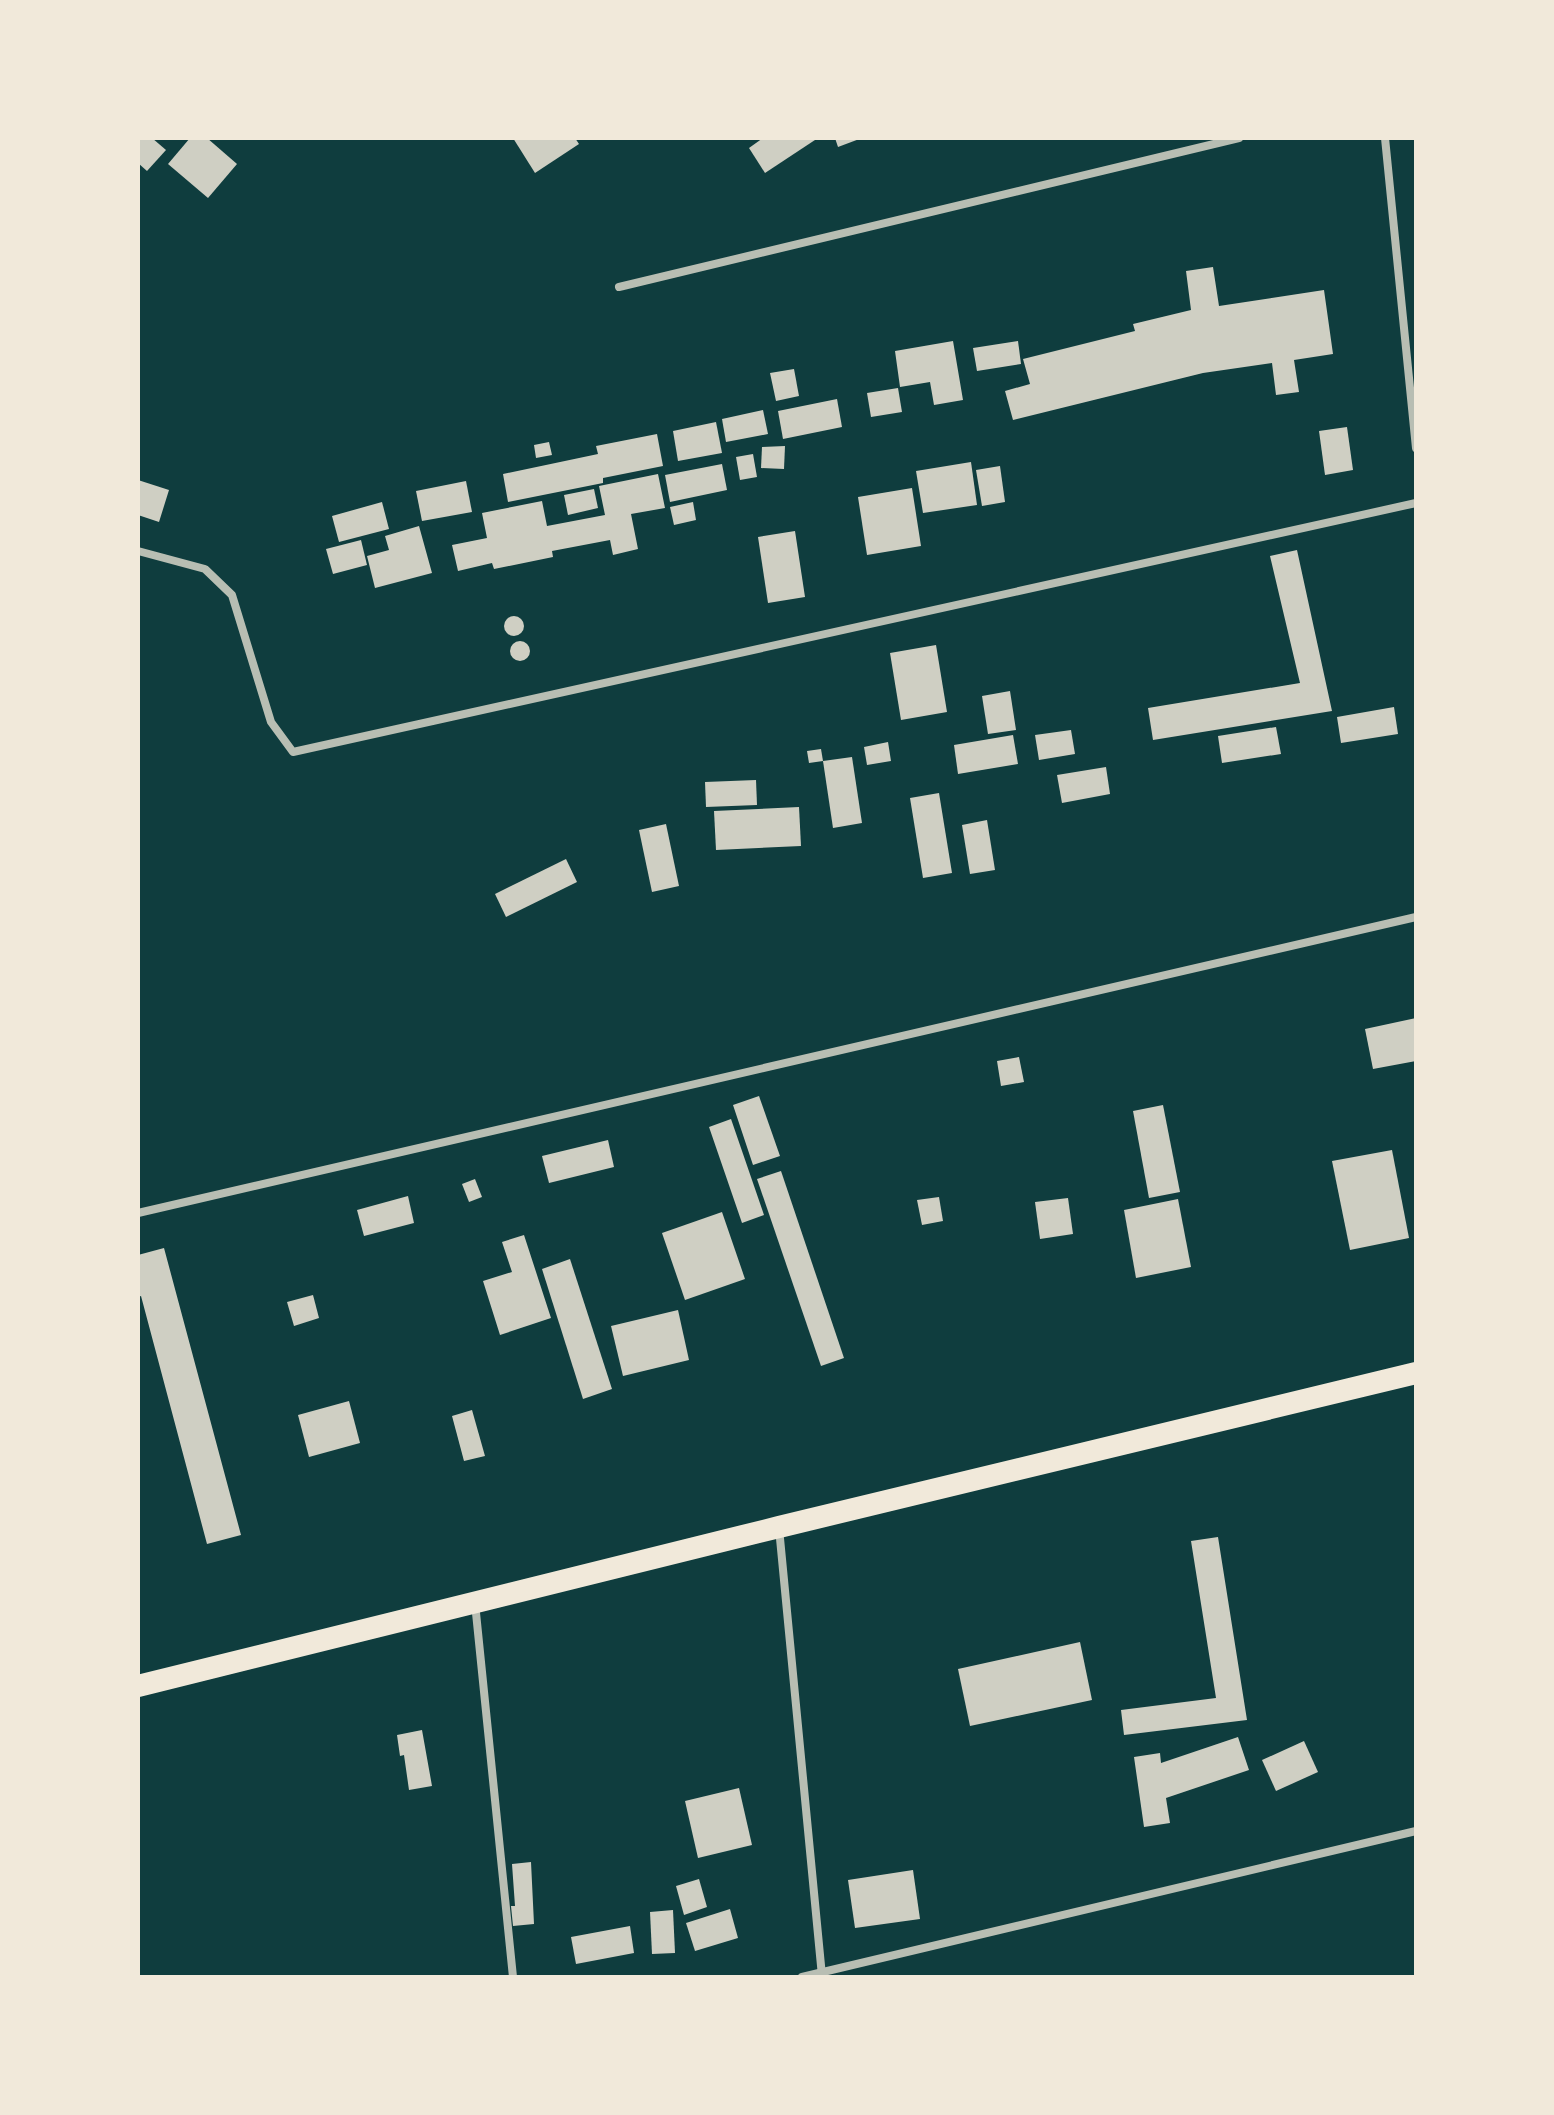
<svg xmlns="http://www.w3.org/2000/svg" width="1554" height="2115" viewBox="0 0 1554 2115" font-family="Inter,sans-serif">
<rect width="100%" height="100%" fill="#0f3d3e"/>
<!-- building -->
<g fill="#cfcfc3">
<path d="M138,138H152L166,150L147,171L138,163Z"/>
<path d="M190,138H207L237,164L208,198L168,164Z"/>
<path d="M513,138H575L579,144L535,173Z"/>
<path d="M763,138H818L765,173L749,148Z"/>
<path d="M835,138H862L838,147Z"/>
<path d="M1213,267L1219,306L1324,290L1333,354L1294,360L1299,392L1276,395L1272,363L1203,373L1013,420L1005,391L1030,384L1023,359L1135,331L1133,324L1191,310L1186,271Z"/>
<path d="M953,341L963,400L934,405L930,382L900,387L895,351Z"/>
<path d="M1018,341L1021,364L977,371L973,348Z"/>
<path d="M794,369L799,396L776,401L770,373Z"/>
<path d="M898,388L902,412L871,417L867,393Z"/>
<path d="M837,399L842,427L783,439L778,411Z"/>
<path d="M763,410L768,434L726,442L722,419Z"/>
<path d="M716,422L722,453L678,461L673,431Z"/>
<path d="M1347,427L1353,470L1325,475L1319,431Z"/>
<path d="M657,434L663,466L603,478V483L508,502L503,474L598,454L596,446Z"/>
<path d="M549,442L552,455L536,458L534,445Z"/>
<path d="M785,446L784,469L761,468L762,447Z"/>
<path d="M753,454L757,477L740,480L736,457Z"/>
<path d="M971,462L977,505L923,513L916,471Z"/>
<path d="M722,464L727,490L670,502L665,475Z"/>
<path d="M1000,466L1005,502L982,506L976,470Z"/>
<path d="M658,474L665,508L631,514L638,549L613,555L610,540L552,551L553,557L494,569L492,563L458,571L452,545L487,538L482,513L542,501L547,526L605,515L599,486Z"/>
<path d="M138,480L169,490L159,522L138,515Z"/>
<path d="M466,481L472,512L422,521L416,491Z"/>
<path d="M912,488L921,546L867,555L858,497Z"/>
<path d="M594,489L598,508L568,515L564,495Z"/>
<path d="M382,502L389,529L339,542L332,516Z"/>
<path d="M693,502L696,520L674,525L670,507Z"/>
<path d="M419,526L432,573L375,588L367,556L389,550L385,536Z"/>
<path d="M795,531L805,597L768,603L758,537Z"/>
<path d="M361,540L367,565L333,574L326,549Z"/>
<path d="M1297,550L1332,711L1153,740L1148,708L1300,683L1270,556Z"/>
<circle cx="514" cy="626" r="10"/>
<circle cx="520" cy="651" r="10"/>
<path d="M936,645L947,712L901,720L890,653Z"/>
<path d="M1010,691L1016,730L988,734L982,696Z"/>
<path d="M1394,707L1398,734L1341,743L1337,717Z"/>
<path d="M1276,727L1281,754L1222,763L1218,736Z"/>
<path d="M1071,730L1075,754L1039,760L1035,735Z"/>
<path d="M1013,735L1018,764L958,774L954,745Z"/>
<path d="M888,742L891,761L867,765L864,747Z"/>
<path d="M821,749L823,761L809,763L807,751Z"/>
<path d="M852,757L862,823L833,828L823,761Z"/>
<path d="M1106,767L1110,794L1062,803L1057,775Z"/>
<path d="M756,780L757,805L706,807L705,782Z"/>
<path d="M939,793L952,873L923,878L910,798Z"/>
<path d="M799,807L801,846L716,850L714,811Z"/>
<path d="M987,820L995,870L970,874L962,825Z"/>
<path d="M666,824L679,886L652,892L639,830Z"/>
<path d="M566,859L577,882L506,917L495,894Z"/>
<path d="M1416,1018V1061L1373,1069L1365,1029Z"/>
<path d="M1019,1057L1024,1082L1001,1086L997,1061Z"/>
<path d="M759,1096L780,1156L753,1165L733,1105Z"/>
<path d="M1163,1105L1180,1192L1149,1198L1133,1111Z"/>
<path d="M731,1119L764,1215L742,1223L709,1127Z"/>
<path d="M608,1140L614,1167L549,1183L542,1156Z"/>
<path d="M1392,1150L1409,1238L1350,1250L1332,1161Z"/>
<path d="M781,1171L844,1358L821,1366L757,1179Z"/>
<path d="M475,1179L482,1197L469,1202L462,1184Z"/>
<path d="M408,1196L414,1223L364,1236L357,1210Z"/>
<path d="M939,1197L943,1221L922,1225L917,1200Z"/>
<path d="M1068,1198L1073,1234L1040,1239L1035,1202Z"/>
<path d="M1178,1199L1191,1267L1136,1278L1124,1210Z"/>
<path d="M722,1212L745,1279L685,1300L662,1233Z"/>
<path d="M524,1235L551,1318L500,1335L483,1281L512,1272L502,1242Z"/>
<path d="M164,1248L241,1535L207,1544L141,1296L138,1297V1255Z"/>
<path d="M570,1259L612,1389L583,1399L542,1269Z"/>
<path d="M313,1295L319,1318L294,1326L287,1302Z"/>
<path d="M678,1310L689,1360L623,1376L611,1326Z"/>
<path d="M349,1401L360,1443L309,1457L298,1415Z"/>
<path d="M472,1410L485,1456L464,1461L452,1416Z"/>
<path d="M1218,1537L1247,1720L1124,1735L1121,1710L1216,1698L1191,1541Z"/>
<path d="M1080,1642L1092,1700L970,1726L958,1669Z"/>
<path d="M422,1730L432,1786L409,1790L404,1755L400,1756L397,1735Z"/>
<path d="M1238,1737L1249,1770L1166,1798L1170,1823L1144,1827L1134,1757L1160,1753L1161,1763Z"/>
<path d="M1304,1741L1318,1772L1276,1791L1262,1760Z"/>
<path d="M739,1788L752,1845L698,1858L685,1801Z"/>
<path d="M531,1862L534,1924L513,1926L511,1906H515L512,1864Z"/>
<path d="M913,1870L920,1919L855,1928L848,1880Z"/>
<path d="M699,1879L707,1907L684,1915L676,1886Z"/>
<path d="M730,1909L738,1938L695,1951L686,1923Z"/>
<path d="M673,1910L675,1953L652,1954L650,1912Z"/>
<path d="M630,1926L634,1953L576,1964L571,1937Z"/>
</g>
<g fill="none" stroke-linecap="round" stroke-linejoin="round">
<!-- minor -->
<g stroke="#b8beb3" stroke-width="8">
<path d="M1385,138L1416,448"/>
<path d="M619,287L1239,138"/>
<path d="M138,551L205,569L232,595L271,722L293,752L1416,503"/>
<path d="M138,1213L1416,917"/>
<path d="M779,1528L822,1976"/>
<path d="M475,1603L513,1977"/>
<path d="M802,1977L1416,1831"/>
</g>
<!-- trunk -->
<path stroke="#f1e9da" stroke-width="22" d="M138,1686L779,1527L1416,1373"/>
</g>
<!-- border -->
<rect width="1554" height="2115" fill="none" stroke="#f1e9da" stroke-width="280"/>
</svg>
